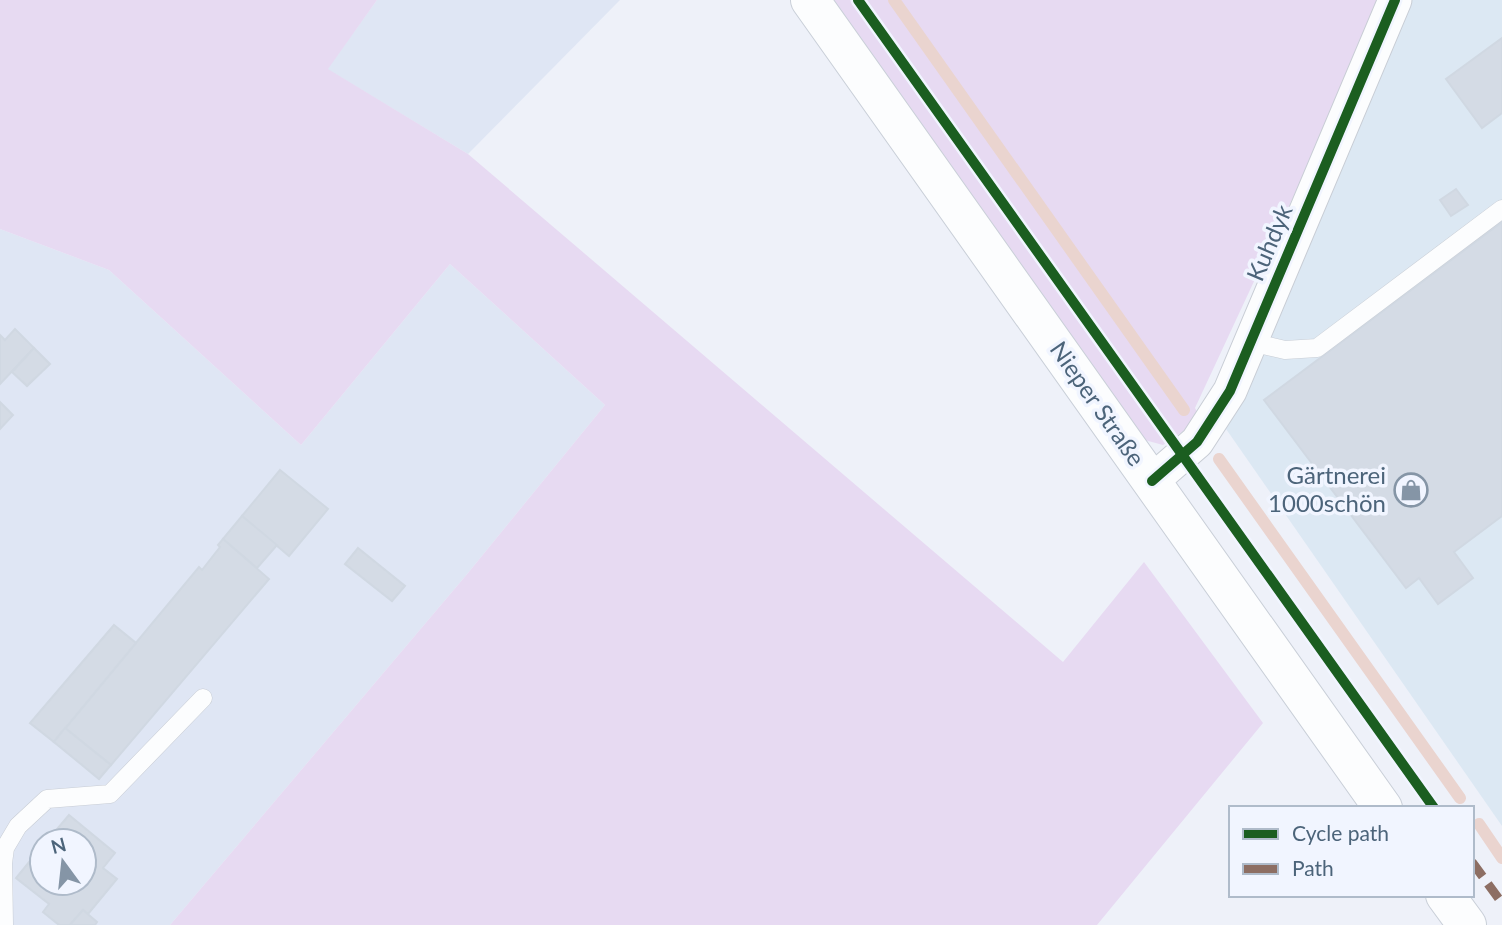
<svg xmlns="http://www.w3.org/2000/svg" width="1502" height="925" viewBox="0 0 1502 925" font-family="Lato,sans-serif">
<rect width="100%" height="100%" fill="#eef1f9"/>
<!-- residential -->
<g fill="#dfe6f4" fill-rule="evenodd">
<path d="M377,0H620L468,154L327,69Z"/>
<path d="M0,229L109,270L301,445L450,264L605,405L468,573L170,925H0ZM42,841H84V883H42Z"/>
</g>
<!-- commercial -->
<path fill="#dce8f3" d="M1397,0H1502V826L1217,416Z"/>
<!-- green -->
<g fill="#e7daf2">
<path d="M0,0H377L328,69L468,154L1063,662L1144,562L1263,723L1097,925H170L468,573L605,405L450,264L301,445L109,270L0,229Z"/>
<path d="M830,0H1385L1195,408L1201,419L1163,445L1141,439Z"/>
</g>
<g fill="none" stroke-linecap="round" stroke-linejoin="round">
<!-- stream -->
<g stroke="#ead4cf" stroke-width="12">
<path d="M894,0L1184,410"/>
<path d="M1219,459L1460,798"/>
<path d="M1479,824L1502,858"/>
</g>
</g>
<!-- building -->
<g fill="#d4dbe5" stroke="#d0d8e2" stroke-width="2">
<path d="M1502,38V113L1482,128L1446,79Z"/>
<path d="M1456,189L1468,205L1451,216L1440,200Z"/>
<path d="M1502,222V516L1454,552L1473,578L1438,604L1419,578L1406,588L1264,400Z"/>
<path d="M15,329L34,348L0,384V335L5,340Z"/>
<path d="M34,348L50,364L27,386L12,372Z"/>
<path d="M0,402L13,415L0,429Z"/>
<path d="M280,470L328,509L289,556L242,516Z"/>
<path d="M242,516L277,545L257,568L223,539Z"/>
<path d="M223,539L269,579L111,765L65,728L199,567L202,570L220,547L218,545Z"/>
<path d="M358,548L405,586L392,601L345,564Z"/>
<path d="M114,625L136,643L54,742L30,723Z"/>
<path d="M65,728L111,765L99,779L54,742Z"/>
<path d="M69,815L115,853L103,868L117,879L88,914L83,910L70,925H59L43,912L49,904L16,878L42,846V883H84V841H47Z"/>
<path d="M83,910L97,922L95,925H70Z"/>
</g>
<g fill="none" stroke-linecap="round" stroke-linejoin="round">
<defs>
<g id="service">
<path d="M1250,342L1285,350L1317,348L1502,209"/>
<path d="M4,925L3,863L5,848L18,826L47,799L110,794L203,698"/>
</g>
<path id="minor" d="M1152,481L1197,442L1230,391L1395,0"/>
<g id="secondary">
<path d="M810,0L1383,808"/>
<path d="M1445,895L1467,925"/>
</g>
</defs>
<!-- service casing -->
<use href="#service" stroke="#c8cdd5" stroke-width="19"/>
<!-- minor casing -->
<use href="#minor" stroke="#c8cdd5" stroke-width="35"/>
<!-- secondary casing -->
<use href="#secondary" stroke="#c9cfd8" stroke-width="40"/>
<!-- service -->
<use href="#service" stroke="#fcfdfe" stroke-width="18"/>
<!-- minor -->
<use href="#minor" stroke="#fcfdfe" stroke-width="33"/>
<!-- secondary -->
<use href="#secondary" stroke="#fcfdfe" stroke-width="38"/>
<!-- quiet -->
<path stroke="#8d6e63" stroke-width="9" stroke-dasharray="18 9" stroke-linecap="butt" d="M1472,862L1502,903"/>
<defs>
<g id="cycleway">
<path d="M858,0L1434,808"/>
<path d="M1152,481L1197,442L1230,391L1395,0"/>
</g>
</defs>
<!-- cycleway casing -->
<use href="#cycleway" stroke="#f1f5ff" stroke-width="15"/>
<!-- cycleway -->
<use href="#cycleway" stroke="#1b5e20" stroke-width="10"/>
</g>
<!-- icons -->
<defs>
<symbol id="shop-ring" viewBox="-11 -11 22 22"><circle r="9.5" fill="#f1f5ff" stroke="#8595a6" stroke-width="1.5"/><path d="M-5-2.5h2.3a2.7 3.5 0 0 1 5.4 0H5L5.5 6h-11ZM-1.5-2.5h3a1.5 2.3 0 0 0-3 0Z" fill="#8595a6"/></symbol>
</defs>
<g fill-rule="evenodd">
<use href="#shop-ring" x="1392" y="471" width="38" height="38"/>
</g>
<g text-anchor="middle" stroke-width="7" stroke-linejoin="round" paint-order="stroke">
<!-- street labels -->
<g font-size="24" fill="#4c647a" stroke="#f1f5ff">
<text transform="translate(1270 243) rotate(-67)" y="8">Kuhdyk</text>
<text transform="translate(1097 404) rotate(55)" y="8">Nieper Straße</text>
</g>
<!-- poi labels -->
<g font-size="24" fill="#4c647a" stroke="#f1f5ff" text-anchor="end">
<text x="1386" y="484">Gärtnerei<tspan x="1386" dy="28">1000schön</tspan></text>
</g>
</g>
<!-- legend -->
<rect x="1229" y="806" width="245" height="91" fill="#f1f5ff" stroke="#afbbca" stroke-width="2"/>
<rect x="1243" y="829" width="35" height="10" fill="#1b5e20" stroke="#afbbca" stroke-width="2"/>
<text x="1292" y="841" font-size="21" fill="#4c647a">Cycle path</text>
<rect x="1243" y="864" width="35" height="10" fill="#8d6e63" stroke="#afbbca" stroke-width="2"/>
<text x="1292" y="876" font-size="21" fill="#4c647a">Path</text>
<!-- north arrow -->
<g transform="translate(63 862) rotate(345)"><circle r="33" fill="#f1f5ff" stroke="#afbbca" stroke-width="2"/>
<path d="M0-5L12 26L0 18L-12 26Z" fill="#8595a6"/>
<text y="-10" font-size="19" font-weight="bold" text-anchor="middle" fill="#4c647a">N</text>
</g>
</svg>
